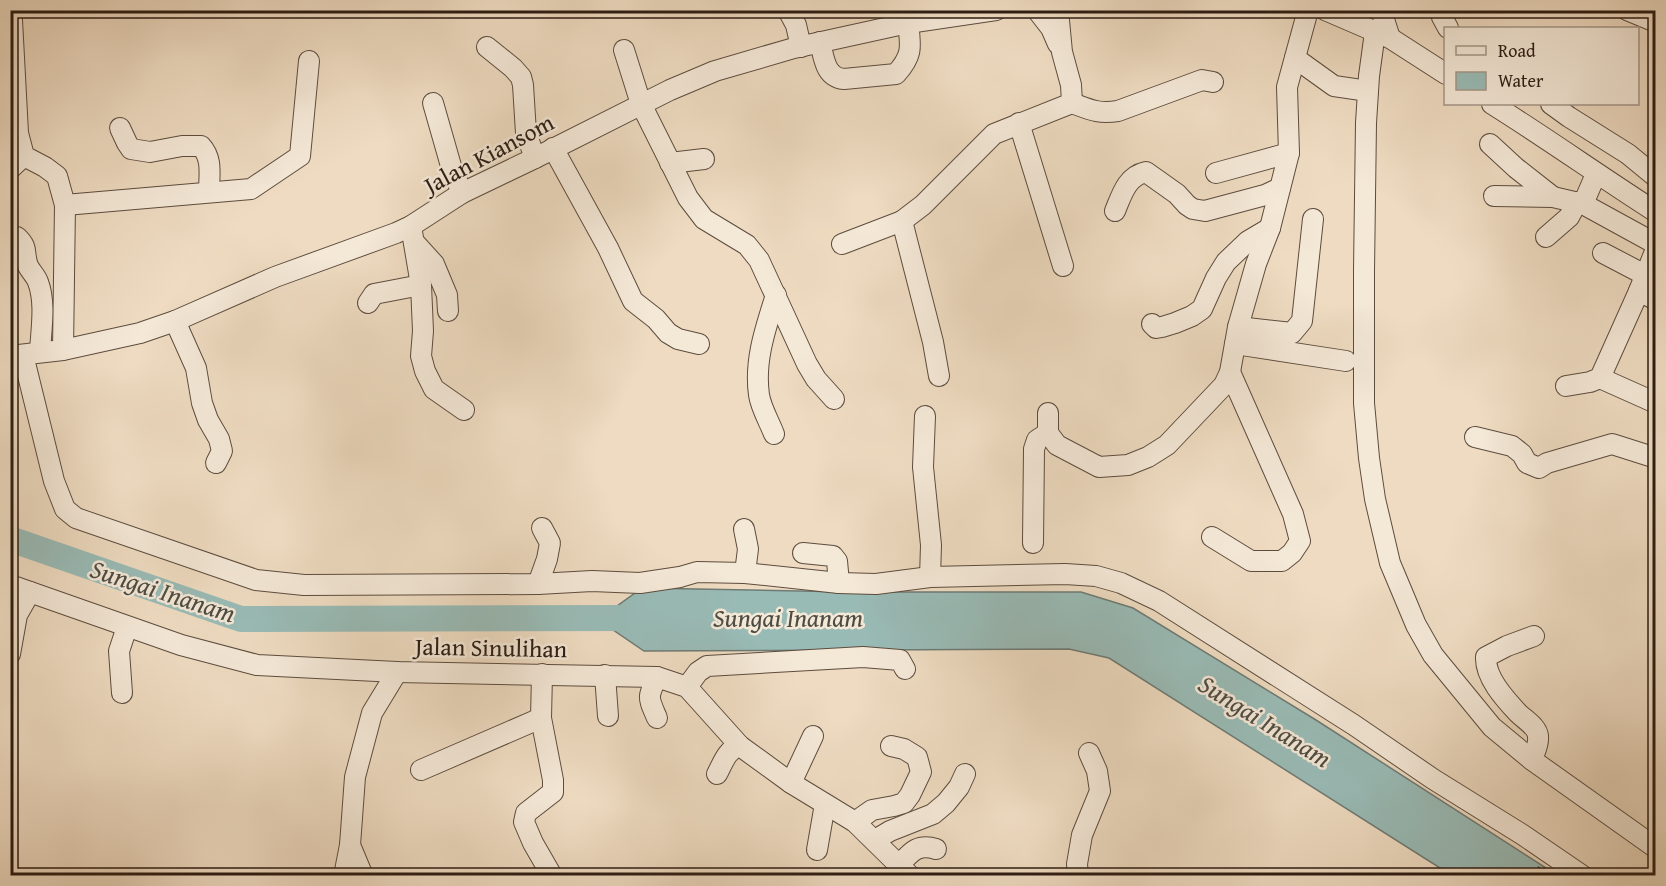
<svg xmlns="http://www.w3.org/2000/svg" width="1666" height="886" viewBox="0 0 1666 886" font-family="'Gentium Book Plus',serif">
<rect width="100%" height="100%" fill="#eedbc1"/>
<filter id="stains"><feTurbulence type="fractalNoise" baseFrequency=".00333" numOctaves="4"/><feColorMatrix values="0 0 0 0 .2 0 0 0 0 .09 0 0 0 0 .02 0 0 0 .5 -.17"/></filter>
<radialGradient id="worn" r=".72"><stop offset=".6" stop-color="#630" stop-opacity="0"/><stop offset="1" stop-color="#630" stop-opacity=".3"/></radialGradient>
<!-- water -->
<path fill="#99bbb6" stroke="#6e7b75" stroke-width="1.5" d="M642,588L849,592H1081L1133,608L1316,720L1557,875H1451L1109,658L1069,649L644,651L606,625V614Z"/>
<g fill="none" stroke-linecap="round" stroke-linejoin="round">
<!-- river -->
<path stroke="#99bbb6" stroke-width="26" d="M10,539L241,619L639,618"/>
<defs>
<g id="minor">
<path d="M788,10L796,25L801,47"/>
<path d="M1037,10L1051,28L1058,44"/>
<path d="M1325,10L1390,38L1446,74"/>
<path d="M1381,10L1390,38"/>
<path d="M1441,10L1442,17L1448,28"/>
<path d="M1627,10L1656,22"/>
<path d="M12,20L18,133L24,156L45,167L57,176L65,205L63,350"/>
<path d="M1375,32L1369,76L1366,123L1364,271V403L1369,458L1375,499L1390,563L1416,625L1433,655L1492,727L1532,760L1656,848"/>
<path d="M820,42C824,58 825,77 844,79L896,74C913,55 911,47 908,23"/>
<path d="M487,47L513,68L521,77L523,85L526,133L535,158"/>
<path d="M624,50L641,104L688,198L704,219L747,245L759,260L807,364L816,379L834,399"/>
<path d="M1295,58L1334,86L1368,91"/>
<path d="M433,103L451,166L462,193"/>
<path d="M1072,103C1091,110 1098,114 1118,111L1202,80L1213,82"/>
<path d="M1492,104C1548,139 1601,177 1656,212"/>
<path d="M1551,104L1569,117L1628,154L1656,177"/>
<path d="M1019,123L1063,266"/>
<path d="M120,128L127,143L131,149L150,152L182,146H201C213,159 209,175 209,192"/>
<path d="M1490,144L1516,168L1553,197"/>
<path d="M553,148L608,248L633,301L656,319L668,333L678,339L699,344"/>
<path d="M670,163L704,159"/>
<path d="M10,169L24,156"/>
<path d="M1216,173L1289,153"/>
<path d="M1494,196L1553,197L1583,204L1596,174"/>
<path d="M1583,204L1656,244"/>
<path d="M65,205L251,189L300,156L309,61"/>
<path d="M1115,211C1122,194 1127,176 1146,172L1177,194L1187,205L1193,209L1205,211L1265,195L1280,188"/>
<path d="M902,221L933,342L939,376"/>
<path d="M411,226L421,285L423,331L421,356L425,371L434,389L464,410"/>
<path d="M10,237H17C29,248 23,253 28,266C31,272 36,276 38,282C46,303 41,330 40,352"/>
<path d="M1546,237L1569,217L1577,202"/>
<path d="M414,242L434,264L447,295L448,311"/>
<path d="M842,244L902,221L923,205L994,134L1072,103L1071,85L1062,52L1058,10"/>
<path d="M1603,253L1645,275"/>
<path d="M1639,291L1656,300"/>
<path d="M368,303L374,294L421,285"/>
<path d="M175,321L196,368L202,403L208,420L219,439L222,451L216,463"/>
<path d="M1152,324L1156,328L1162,327L1175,323L1192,316L1202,309L1216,278L1226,262L1248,241L1270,228"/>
<path d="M1238,327L1292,333L1302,321L1313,219"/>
<path d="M1235,344L1346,361"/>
<path d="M23,355L54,481L65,509L76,518L256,580L304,585L538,584L592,581L640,583L680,577L697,572L745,573L839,583L876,584L930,577L1065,574L1096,576L1121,583L1159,601L1354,725L1433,779L1523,835L1583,876"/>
<path d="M10,356L63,350L140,333L175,321L275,277L396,233L411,226L462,193L535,158L670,90L715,71L794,48L908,23L996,10"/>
<path d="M1600,378L1656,403"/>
<path d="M1566,386L1590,382L1600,378L1639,291L1656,249"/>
<path d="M1048,413V433L1057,445L1099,467L1128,465L1148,457L1167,445L1224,385L1230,372L1238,327L1256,264L1270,228L1289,153L1287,87L1308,10"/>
<path d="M925,416L923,467L931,545L930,577"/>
<path d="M774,434C769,421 761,408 759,395C754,360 766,327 776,295"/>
<path d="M1475,437L1512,446L1522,454L1527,463L1539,468L1547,463L1612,444L1656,458"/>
<path d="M744,529L748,549L745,573"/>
<path d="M1212,537L1251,561H1282L1292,553L1300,541L1293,514L1230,372"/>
<path d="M1033,543L1034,449L1037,440L1048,433"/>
<path d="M803,553L833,556L837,561L839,583"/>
<path d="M538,584L547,559L550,543L542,528"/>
<path d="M10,585L181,645L257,665L397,672L657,677L687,687L740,746L791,783L855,822L910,876"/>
<path d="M10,654L17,615L30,592"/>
<path d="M542,674L541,718L553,780V792L526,813L524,822L533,843L552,876"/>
<path d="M605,675L608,716"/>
<path d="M687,687L698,672L707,666L863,657L900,660L905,669"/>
<path d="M122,693L119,651L127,627"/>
<path d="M657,718C648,697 647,698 657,677"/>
<path d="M1532,760C1534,753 1539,745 1538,737C1538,727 1525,720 1518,713C1504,698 1485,677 1486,657L1507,646L1534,636"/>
<path d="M421,770L541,718"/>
<path d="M717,774C723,763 727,749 740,746"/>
<path d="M791,783L813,736"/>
<path d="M855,822L872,810L894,806L904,803L910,795L921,772L917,757L904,749L891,746"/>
<path d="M875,840L890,831L933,814L946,803L959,787L965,774"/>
<path d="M350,845L363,876"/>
<path d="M817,850L825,804"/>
<path d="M900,864C911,852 918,843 936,849"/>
<path d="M344,876L350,845L355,777L372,713L397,672"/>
<path d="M1078,876L1077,864L1082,835L1100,791L1097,771L1089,753"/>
</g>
</defs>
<!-- minor casing -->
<use href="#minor" stroke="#5d4c3e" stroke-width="22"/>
<!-- path -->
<path stroke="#2d1c13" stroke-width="2" stroke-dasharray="1.5 3" stroke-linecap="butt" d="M1534,876L1540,865"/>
<!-- minor -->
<use href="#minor" stroke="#f4e8d7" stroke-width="20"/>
</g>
<g text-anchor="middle" stroke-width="5" stroke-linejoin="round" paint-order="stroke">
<!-- street labels -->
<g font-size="24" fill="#2d1c13" stroke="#f4e8d7">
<text transform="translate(489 154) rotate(-28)" y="8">Jalan Kiansom</text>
<text transform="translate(491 648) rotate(1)" y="8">Jalan Sinulihan</text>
</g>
<!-- water labels -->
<g font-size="26" font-style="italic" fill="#4d4c44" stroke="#f4e8d7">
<text transform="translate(163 591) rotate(18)" y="9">Sungai Inanam</text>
<text x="788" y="627">Sungai Inanam</text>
<text transform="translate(1265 721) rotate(32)" y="9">Sungai Inanam</text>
</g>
</g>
<!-- margin -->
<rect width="1666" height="886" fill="none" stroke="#eedbc1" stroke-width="36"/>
<rect x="12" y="12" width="1642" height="862" fill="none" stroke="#2d1c13" stroke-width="3"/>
<rect x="18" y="18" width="1630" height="850" fill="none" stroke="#2d1c13" stroke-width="1.5"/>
<!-- legend -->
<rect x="1444" y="27" width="195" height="78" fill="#f4e8d7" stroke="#a49689" stroke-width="1.5"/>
<rect x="1456" y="46" width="30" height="9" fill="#f4e8d7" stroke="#a49689" stroke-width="1.5"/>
<text x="1498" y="57" font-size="18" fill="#2d1c13">Road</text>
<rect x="1456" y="72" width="30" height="18" fill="#99bbb6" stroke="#a49689" stroke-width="1.5"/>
<text x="1498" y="87" font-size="18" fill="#2d1c13">Water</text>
<rect width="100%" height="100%" filter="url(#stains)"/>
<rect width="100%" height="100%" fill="url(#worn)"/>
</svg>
